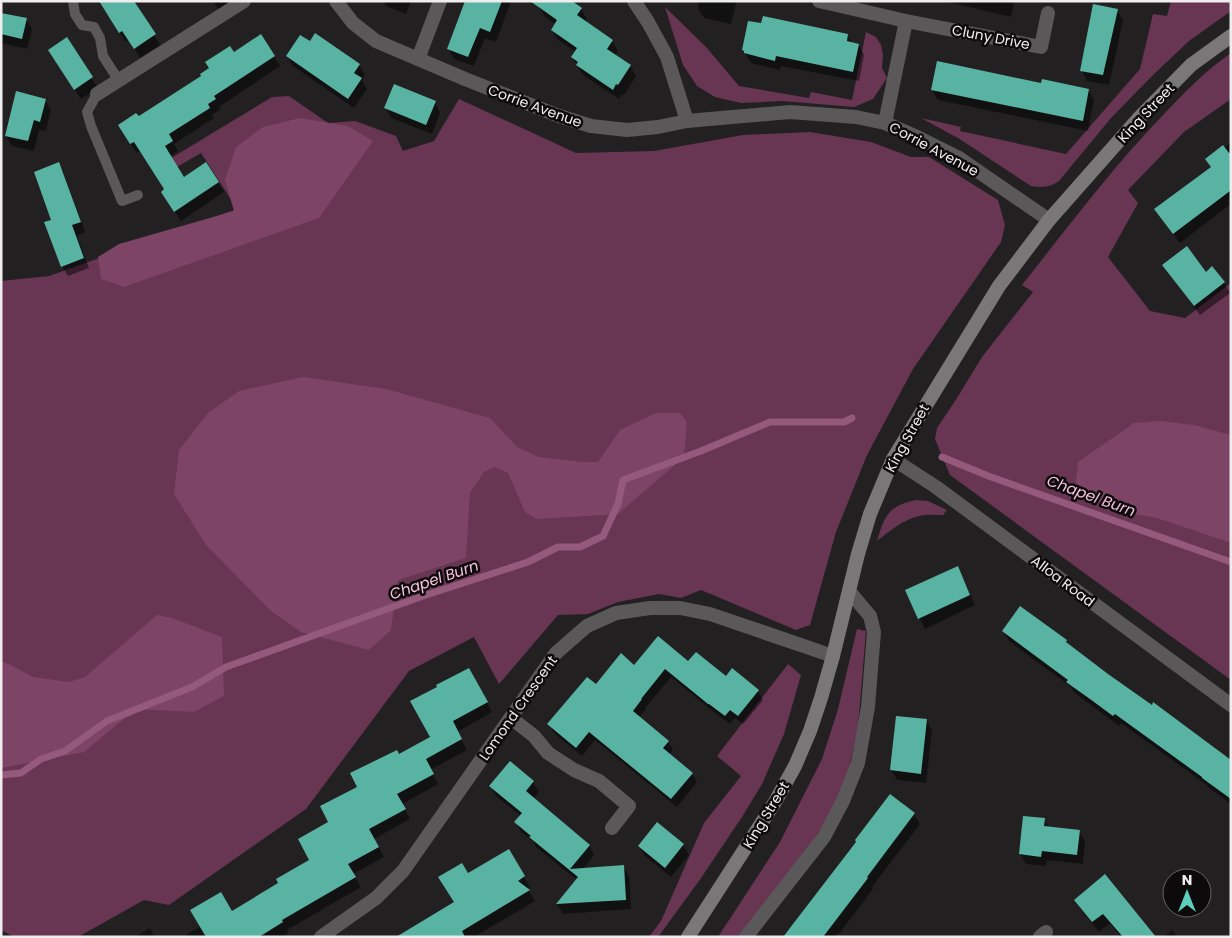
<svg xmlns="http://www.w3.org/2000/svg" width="1232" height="938" viewBox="0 0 1232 938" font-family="Poppins,sans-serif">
<rect width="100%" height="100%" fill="#232022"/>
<!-- green -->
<g fill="#683553">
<path d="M1171,1H1231V11L1189,41L1154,74L1111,118L1059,181C1050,187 1043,188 1031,186L958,138L921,118L961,127L960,131L1066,154L1140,69L1153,14L1167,16Z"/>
<path d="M665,7L706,47L739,86L809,98L811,92L852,100L866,32L876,37L881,45L883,55L882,68L887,78L873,99L854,107L782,101L741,103L715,97L697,86L683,65Z"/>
<path d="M1231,53V99L1184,132L1128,190L1138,203L1108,257L1150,311L1185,318L1231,283V680L950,475L935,439L937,428L957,398L982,357L1033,292L1022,285C1068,227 1112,168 1163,115C1183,94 1207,69 1231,53Z"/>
<path d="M289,96L328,123L355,121L396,136L403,151L434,141L459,99L576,153L654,151L743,135L810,132L871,142L911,157H929L998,200L1005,225L1001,242L913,369L867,455L836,532L810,625L796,630L701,590L681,598L659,594L618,602L588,614L558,615L499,684L474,637L409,671L306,809L169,905L144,900L78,937H14L1,930V281L49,276L237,209L201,153L163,175L158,166L272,97Z"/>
<path d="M916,500L928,501L947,510L943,515C935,515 926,514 919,516C903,520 889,531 877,541C885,515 888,506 916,500Z"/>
<path d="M857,629L866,631L858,727L848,774L835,806L813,841L739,937H718L780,842L822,759L838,709Z"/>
<path d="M788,664L801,675L784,734L762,784L742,817L699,881L658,937H649L661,921L704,823L741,776L717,756Z"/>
</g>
<!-- forest -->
<g fill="#7d4465">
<path d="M300,118L348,126L373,141L319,218L124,287L101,279L98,257L119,244L234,211L225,180L236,147L263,127Z"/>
<path d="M303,377L386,389L490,418L517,447L539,457L584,462H598L620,430L656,413H680L687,422L684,457L618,514L536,519L525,512L508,473L495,467L484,472L470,493L466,558L398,580L391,630L369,650L301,632L271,611L206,545L174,494L179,450L208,413L239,391Z"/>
<path d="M1160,421L1194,425L1231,435V543L1157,518L1118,511L1084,493L1076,482L1078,462L1134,423Z"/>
<path d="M157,615L172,618L222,637L224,696L194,712L136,709L84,752L1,768V661L9,664L33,677L69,682L85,677Z"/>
</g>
<!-- shadow -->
<g fill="#0007">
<path d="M99,1H133L160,45L140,58L129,40L126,42Z"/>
<path d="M213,1H233L219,11Z"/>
<path d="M384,1H411L406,14L386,6Z"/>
<path d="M475,1H511L496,42L485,38L474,66L454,59L449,49Z"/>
<path d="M570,1L581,9L587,19L585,22L612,41L618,51L615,55L630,66L636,76L624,95L622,94L619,99L583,75L572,57L576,52L558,40L552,30L556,24L545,17L539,7Z"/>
<path d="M699,1H735L736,3L731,24L704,18L698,8Z"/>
<path d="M943,1H1014L1011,17Z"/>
<path d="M1117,10L1123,20L1109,85L1087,81L1081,70Z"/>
<path d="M1,14L26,19L32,29L27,49L1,43Z"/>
<path d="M847,35L852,43L859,45L864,55L859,81L781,66L780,70L751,63L743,50Z"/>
<path d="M261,36L280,66L219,107L220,110L212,115L214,118L174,144L178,151L170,156L184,178L218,182L224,192L181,221L168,202L165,190L140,151L137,153L125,135L138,118Z"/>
<path d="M66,39L98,88L81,99L55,60Z"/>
<path d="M287,56L359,65L365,75L362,80L367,89L354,108L293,66Z"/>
<path d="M1042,84L1088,90L1094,100L1088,131L938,100L932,90Z"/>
<path d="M45,100L51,110L46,131L39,130L34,151L12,146L6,136Z"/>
<path d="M435,102L440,113L432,134L391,118L386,108Z"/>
<path d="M1231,143V204L1180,243L1162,219L1212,168L1224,148Z"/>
<path d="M58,164L64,174L85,232L77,236L89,268L68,276L62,266L53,220Z"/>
<path d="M1164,265L1206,273L1224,283L1230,293L1200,315L1170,275Z"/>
<path d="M963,578L975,605L925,629L906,591Z"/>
<path d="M1003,631L1066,641L1070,646L1108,675L1231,761V804L1209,788L1207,785L1121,723L1119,726L1074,692L1070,686L1009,641Z"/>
<path d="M688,663L726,677L732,670L758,691L763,700L743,724L735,718L730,724L714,712L671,677L645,708L646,709L639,717L668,741L673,750L669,755L692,773L697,782L677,807L595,740L582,756L554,733L549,724L596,686L634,666Z"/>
<path d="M469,669L492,712L457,732L467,750L430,770L438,784L402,804L410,819L374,839L384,857L353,874L361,887L287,930L288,933L281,937H183L201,926L231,913L280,884L311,860L330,823L359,788L399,756L432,738Z"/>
<path d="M927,721L932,731L926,783L897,780L891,770Z"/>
<path d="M510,763L533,782L539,792L533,799L589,845L594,855L583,869L623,866L629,876L631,909L563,914L557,904L577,880L536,847L533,841L521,832L516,822L521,816L496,796L491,787Z"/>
<path d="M890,796L914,814L920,824L872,887L873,889L839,934L838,933L835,937H782L792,925L793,926L857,842Z"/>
<path d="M1044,820L1049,828L1079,831L1085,841L1083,864L1047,860L1046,866L1026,864L1020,854Z"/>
<path d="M683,845L689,855L671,877L645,856L639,846Z"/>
<path d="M508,851L530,887L526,889L529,891L535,901L474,937H411L455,903L468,875Z"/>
<path d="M1075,900L1155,937H1121L1110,923L1099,932L1081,910Z"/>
<path d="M150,928L154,937H135Z"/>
<path d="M1172,930L1177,937H1164Z"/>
</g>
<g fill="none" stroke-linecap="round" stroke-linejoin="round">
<!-- stream -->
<g stroke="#94597b" stroke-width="7">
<path d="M942,457L991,477L1231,562"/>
<path d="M1,775L21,773L41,759L65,751L107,721L192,687L226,667L423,596L528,562L558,547H580L603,536L618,504L623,480L701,451L770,422H844L852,418"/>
</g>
</g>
<!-- building -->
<g fill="#59b3a3">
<path d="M99,1H134L156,34L134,49L122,31L119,33Z"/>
<path d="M465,1H502L490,32L480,28L468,57L447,49Z"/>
<path d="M530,1H572L582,8L577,15L613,40L607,49L631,65L618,85L616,84L613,90L576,65L578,62L571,57L577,48L551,30L557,20Z"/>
<path d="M1093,4L1118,9L1103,75L1080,71Z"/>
<path d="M1,13L27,18L22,39L1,34Z"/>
<path d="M763,16L848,34L847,41L859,44L853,72L776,56L775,61L744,53V51L742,50L748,21L761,23Z"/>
<path d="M315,33L360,64L354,73L362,78L348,99L286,56L300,35L310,41Z"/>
<path d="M261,34L275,56L214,96L216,99L208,104L210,108L169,134L173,141L165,146L184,177L206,162L219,182L174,212L161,192L164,189L134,142L130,144L118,125L136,113L139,116L201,76L200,74L209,68L205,62L230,46L234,52Z"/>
<path d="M67,37L93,77L74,90L48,50Z"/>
<path d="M937,61L1041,83L1042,79L1089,89L1083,121L931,90Z"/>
<path d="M394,84L436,101L426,125L384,108Z"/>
<path d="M16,91L46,99L40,122L34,120L28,141L5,136Z"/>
<path d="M1223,145L1229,153L1231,152V193L1230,191L1173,234L1154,209L1211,167L1205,159Z"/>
<path d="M59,162L81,222L72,225L84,258L61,267L44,222L51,220L34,172Z"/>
<path d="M1187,246L1206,272L1212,266L1225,282L1194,306L1162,265Z"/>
<path d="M958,566L970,595L918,619L905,590Z"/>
<path d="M1020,606L1067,640L1066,642L1108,674L1152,705L1153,702L1231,760V799L1202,778V777L1115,714L1113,716L1090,699L1066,682L1068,680L1002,631Z"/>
<path d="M658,636L688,661L696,652L726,676L732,668L759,690L738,716L730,710L725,716L709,704H708L665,669L641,699H642L633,711L669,741L663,748L693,773L671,799L589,732L576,748L547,724L587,677L596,684L621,653L634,665Z"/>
<path d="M469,668L488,702L453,721L462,739L426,759L434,774L397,794L406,809L369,829L379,847L348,864L356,877L282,920L283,922L259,937H206L190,910L221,892L232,911L278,883L276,879L309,860L298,839L328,822L320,806L357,787L350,773L397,750L399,754L430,737L410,701L437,687L436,685Z"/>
<path d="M896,716L927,719L921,774L890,770Z"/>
<path d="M510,761L534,781L526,791L590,845L570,869L624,865L626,900L556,904L578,877L529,837L531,836L514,822L522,813L489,786Z"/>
<path d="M890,794L915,813L867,877L868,878L823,937H783L856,842L855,840Z"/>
<path d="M1023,816L1045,818L1044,826L1080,830L1077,855L1042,851L1041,857L1019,854Z"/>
<path d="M657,822L684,844L665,868L638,846Z"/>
<path d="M509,849L525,876L518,881L530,890L462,931L465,937H396L454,902L438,877L462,863L468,873Z"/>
<path d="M1105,874L1156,937H1123L1103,914L1092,922L1074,900Z"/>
</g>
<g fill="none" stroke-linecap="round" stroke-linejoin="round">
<!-- service -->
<g stroke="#5a5859" stroke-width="10">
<path d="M73,1L75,14L82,25L94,27L100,38L103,56L119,81"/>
<path d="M97,94L87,112L91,126L122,201L138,195"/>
</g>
<!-- minor -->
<g stroke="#5a5859" stroke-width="14">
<path d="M336,1L353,23L376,41L465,79L559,116L591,126L627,130L658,127L687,121L790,112L856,117L885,123L917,137L959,158L1049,220"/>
<path d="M634,1L648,22L667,57L687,121"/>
<path d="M819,1L906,21L1041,47L1048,13"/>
<path d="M418,59L440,1"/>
<path d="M97,94L244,1"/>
<path d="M885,123L906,21"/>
<path d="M893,459L936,487L1231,705"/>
<path d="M511,718L534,736L548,753L574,770L599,781L629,806L612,828"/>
<path d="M321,937L376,898L403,871L556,653L587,626L616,613L650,608H680L710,614L833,656"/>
<path d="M746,937L824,837L843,801L858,763L868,707L874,632L870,616L849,591"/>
<path d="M1040,937L1046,932"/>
</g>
<!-- secondary -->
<path stroke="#7a7779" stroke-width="14" d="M688,937L775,802L795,766L810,731L821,698L833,656L858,554L870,514L893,459L999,286L1049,220L1139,118L1191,65L1231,36"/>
</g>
<g text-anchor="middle" stroke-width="5" stroke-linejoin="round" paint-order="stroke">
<!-- street labels -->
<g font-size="14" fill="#efedee" stroke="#0c0a0b">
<text transform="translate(991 37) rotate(11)" y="5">Cluny Drive</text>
<text transform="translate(535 106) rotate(20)" y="5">Corrie Avenue</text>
<text transform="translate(1146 113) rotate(-47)" y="5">King Street</text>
<text transform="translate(934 149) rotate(28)" y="5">Corrie Avenue</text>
<text transform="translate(907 438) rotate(-61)" y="5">King Street</text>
<text transform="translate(1063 581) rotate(37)" y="5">Alloa Road</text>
<text transform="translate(518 708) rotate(-55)" y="5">Lomond Crescent</text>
<text transform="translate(766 815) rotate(-59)" y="5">King Street</text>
</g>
<!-- water labels -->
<g font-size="15" font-style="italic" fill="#f8c2df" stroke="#0c0a0b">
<text transform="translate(1091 496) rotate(20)" y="5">Chapel Burn</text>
<text transform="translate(434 580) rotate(-19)" y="5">Chapel Burn</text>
</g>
</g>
<!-- border -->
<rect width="1232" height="938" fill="none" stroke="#efedee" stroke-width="5"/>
<!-- north arrow -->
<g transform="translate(1187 893)"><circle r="24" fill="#0c0a0b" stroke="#676566"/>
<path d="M0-4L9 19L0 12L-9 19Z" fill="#5ccebb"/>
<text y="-8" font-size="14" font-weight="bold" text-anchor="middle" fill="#efedee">N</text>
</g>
</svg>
